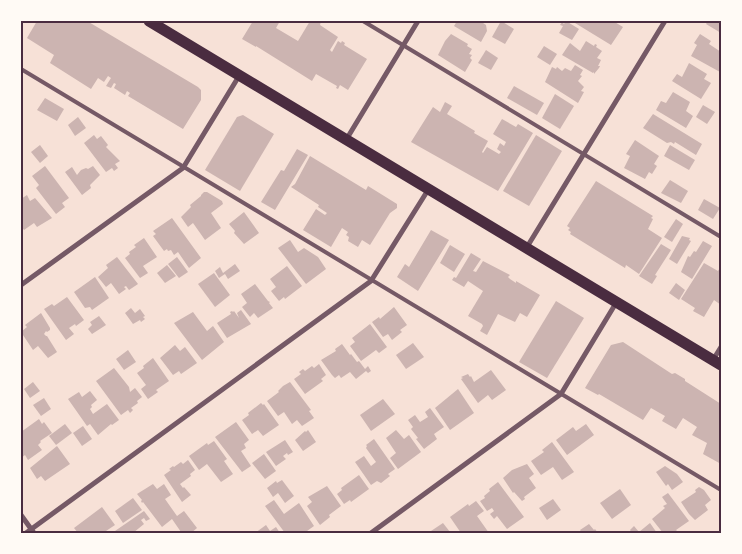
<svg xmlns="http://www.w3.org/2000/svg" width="742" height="554" viewBox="0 0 742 554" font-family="Signika,sans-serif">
<rect width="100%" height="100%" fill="#f7e1d7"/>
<!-- building -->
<g fill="#ccb4b1">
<path d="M37,21H87L198,87L201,90V100L183,129L128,96L130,93L127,91L125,95L114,88L116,84L114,83L111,88L106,86L111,78L108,76L104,82L98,78L91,89L50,63L54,55L27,38Z"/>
<path d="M253,21H280L276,28L298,41L310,21H321L320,25L338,37L330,50L332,52L338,41L341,43L342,41L345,43L344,45L367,59L348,90L340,85L338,89L336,88L337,86L316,74L312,81L256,46V47L242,39Z"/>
<path d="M457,21H484L483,23L486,25L487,31L481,42L454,26Z"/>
<path d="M501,21L514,29L505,44L492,37Z"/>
<path d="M566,21L579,29L572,40L559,33L563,26L560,25L562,22L564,24Z"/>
<path d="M576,21H590L593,23L594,21H613L623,27L611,45L575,23Z"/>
<path d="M708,21H721V33L706,24Z"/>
<path d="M451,34L468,44L467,46L472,49L469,54L472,55L470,58L472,60L465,72L438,55L445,41Z"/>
<path d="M700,34L711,41L709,44L721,52L720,72L691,56L697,45L694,43Z"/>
<path d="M586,41L594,46L595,44L597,45L596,47L602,51L597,58L601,60L598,66H600L599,68L594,74V72L593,73L562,55L570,43L580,51Z"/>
<path d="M544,46L557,54L550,65L537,57Z"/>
<path d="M486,50L498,58L491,70L478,63Z"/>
<path d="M689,63L707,74L704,79L711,83L701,99L672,81L677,74L682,77Z"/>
<path d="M575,65L583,70L580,75L582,76L578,81L584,87L581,91L584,92L578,103L545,82L552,67L556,69L557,67L562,71L565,68L571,71Z"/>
<path d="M514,86L544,103L537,115L507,98Z"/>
<path d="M673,92L690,102L686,111L693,116L686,128L656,110L661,101L666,103Z"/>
<path d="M555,94L574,106L560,129L542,118Z"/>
<path d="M45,98L64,109L57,121L37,110Z"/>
<path d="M445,102L452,106L447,114L475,131L474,133L488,141L482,152L483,153L487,147L499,154L501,152L497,149L500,143L504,146L506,142L493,134L502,119L516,127L518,124L533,133L498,191L411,142L433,107L440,112Z"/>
<path d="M703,105L715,112L707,124L696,117Z"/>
<path d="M653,114L702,144L696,155L675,142L674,144L671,142L667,143L643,128Z"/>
<path d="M243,115L274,134L240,191L205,170L237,117Z"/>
<path d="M78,117L86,128L75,136L68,125Z"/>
<path d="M94,135L97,139L101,136L108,145L106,147L120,161L115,164L118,168L114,171L112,168L106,172L84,143Z"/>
<path d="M536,135L562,151L529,206L503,191Z"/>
<path d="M635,140L659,156L654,164L657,166L652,174L649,172L645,179L624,168L630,156L626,154Z"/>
<path d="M40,145L48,156L40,163L31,152Z"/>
<path d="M670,145L695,160L689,170L664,156Z"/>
<path d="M297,149L308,155L275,210L261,202L281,170L284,171Z"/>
<path d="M310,156L366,190L368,186L397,204V208L390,213L370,245L362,240L358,247L348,241L349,237L346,235L348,232L342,228L331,247L303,230L316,209L325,215L327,213L318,207L319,205L291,187L295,184Z"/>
<path d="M45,166L69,198L62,203L65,207L56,214L36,188L39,185L32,176Z"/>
<path d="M93,166L100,175L90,185L91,188L82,195L65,172L72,167L77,175L81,170L86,168L88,169Z"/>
<path d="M670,180L688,191L681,203L661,193Z"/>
<path d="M596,181L653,216L651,218L653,219L648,229L662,238L639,274L626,265L625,268L570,234L571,232L568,230L570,228L567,226Z"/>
<path d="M204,192H207L222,201L223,204L211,213L221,228L205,240L193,223L188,227L181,217L191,207L190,205L201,196V195Z"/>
<path d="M27,195L30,201L35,198L52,218L37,227L34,223L24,230L21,226V199Z"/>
<path d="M704,199L720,208L713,219L698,210Z"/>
<path d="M244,212L259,233L244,244L234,233L235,231L229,224Z"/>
<path d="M172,218L201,258L189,268L178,252L174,255L171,250L168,251L167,249L164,251L153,236L156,234L153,231Z"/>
<path d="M676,219L683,224L672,242L664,237Z"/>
<path d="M431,230L449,240L418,291L397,277L405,264L409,267Z"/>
<path d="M682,236L690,238L689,240L691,241L677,264L669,259Z"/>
<path d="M144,238L157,257L143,266L148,273L140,278L125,258L130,254L129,252L136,247L134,245Z"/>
<path d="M290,240L298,252L304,248L318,257L326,269L306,284L278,248Z"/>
<path d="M703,241L712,246L692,279L681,272L688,256L690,257L694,251L696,252Z"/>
<path d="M661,244L671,250L655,275L657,276L652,284L639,276Z"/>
<path d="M450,245L465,254L454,272L440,263Z"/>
<path d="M471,253L481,259L473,271L476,272L483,261L510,275L508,277L510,279L516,283V281L540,295L527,317L520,313L515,322L498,314L487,335L480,331L483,326L482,324L468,316L483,291L468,281L464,287L452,280L454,277L456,278Z"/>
<path d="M117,257L138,284L129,290L126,286L124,287L126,289L119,294L111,283L106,287L98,277L108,268L106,265Z"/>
<path d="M177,257L188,272L179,278L168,264Z"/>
<path d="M704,263L718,271L721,266V305L714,300L704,317L693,311L695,308L681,299Z"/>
<path d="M235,264L240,271L228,279L225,274L219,278L215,271L220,267L223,273Z"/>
<path d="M167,265L176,276L165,283L157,273Z"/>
<path d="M287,266L302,286L285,299L284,297L279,301L271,291L276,287L270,279Z"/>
<path d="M214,273L230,295L215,307L198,284Z"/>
<path d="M95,277L109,298L92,310L90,307L85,308L74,292Z"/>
<path d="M676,283L685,290L679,300L669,293Z"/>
<path d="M255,284L268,301L270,302L269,303L273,308L258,318L254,313L250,317L242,307L247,303L241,294Z"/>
<path d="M67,297L84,320L76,326L75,324L69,328L74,334L66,340L44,309L52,304L54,306Z"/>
<path d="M556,301L584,318L547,378L519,362Z"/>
<path d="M394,307L407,325L400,330L402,332L392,340L388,334L383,337L372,322L379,317L380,319Z"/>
<path d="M131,308L135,313L140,309L145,316L143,317L145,319L141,322L140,320L133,324L125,313Z"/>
<path d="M241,310L251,324L227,338L217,323L231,314L230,312L232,311L233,312L234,311L239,318L237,313Z"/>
<path d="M193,312L207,331L213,326L224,342L202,360L174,323Z"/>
<path d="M41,313L50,328V330L47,332L46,331L44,334L46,336H47L57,352L48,358L38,346L33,350L21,332L27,327L25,325Z"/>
<path d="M99,316L106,325L92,334L88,329L92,325L90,322Z"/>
<path d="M370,324L387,347L379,353L376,350L361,361L350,346L355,342L352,338Z"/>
<path d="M623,342L672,374L675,373L685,379V381L721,404V464L703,454L707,443L692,435L697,427L683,418L676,429L662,421L665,416L651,408L643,420L599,394L598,395L585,388L611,345Z"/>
<path d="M413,343L424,357L406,369L396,355Z"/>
<path d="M342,344L350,355L351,354L357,362L359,361L365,369L368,366L371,371L368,373L366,371L356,379L350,372L341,378L339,375L335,378L332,375L321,360L336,351L335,349Z"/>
<path d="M175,345L180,351L185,347L197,363L181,374L179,371L173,375L160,358Z"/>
<path d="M128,350L136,362L124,370L116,359Z"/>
<path d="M153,358L169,381L156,390L158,392L148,399L141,389L146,385L137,373L144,368L143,366Z"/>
<path d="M319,364L326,375L321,379L323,381L305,394L294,379L301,374L299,372L303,369L305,371L312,366L314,368Z"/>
<path d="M114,368L129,387L130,392L135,388L142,397L137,401L138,403L131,408L133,410L130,413L128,410L121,415L96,381Z"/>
<path d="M491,370L506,390L492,400L488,395L478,403L461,379L463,378L461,377L468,374L470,377L471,376L474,382Z"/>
<path d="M33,382L40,391L30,398L24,389Z"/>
<path d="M290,382L311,410L309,411L314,418L302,426L297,420L292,424L284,412L278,416L267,401L279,392L278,391L283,386Z"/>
<path d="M458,389L474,413L450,430L435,408Z"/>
<path d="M90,391L97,400L91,405L92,407L90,409L93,414L107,404L119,420L112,425L111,424L98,435L90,424L87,426L68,399L79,392L82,397Z"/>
<path d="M44,398L51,409L41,416L33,405Z"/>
<path d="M383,399L395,414L371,431L360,415Z"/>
<path d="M261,403L263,405L264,404L279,425L263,436L258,430L252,434L242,420L249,415L248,413Z"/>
<path d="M430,408L444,427L434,434L437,439L424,449L416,439L418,438L411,429L413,427L408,420L415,415L420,422L428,417L425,412Z"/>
<path d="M39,419L42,424L44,422L52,433L40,441L41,442L38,445L42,450L28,460L25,455L21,458V432Z"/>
<path d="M236,422L249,440L244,444L246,448L241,451L251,466L242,472L215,437Z"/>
<path d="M65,424L72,433L56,445L49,436Z"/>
<path d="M586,424L594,435L567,455L556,440L573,427L576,431Z"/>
<path d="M83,426L92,439L82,446L73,433Z"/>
<path d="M308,430L316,442L303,451L295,440L305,431L306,432Z"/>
<path d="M396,430L404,439L409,435L421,452L398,469L390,458L396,453L386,438Z"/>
<path d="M374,439L395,469L388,474L390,476L381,483L377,481L371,485L355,462L364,456L371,466L376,462L366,448L367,446L366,445Z"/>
<path d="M285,440L293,452L288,455L287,453L283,456L286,459L276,466L266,452Z"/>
<path d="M214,441L227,459L224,461L233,474L221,482L207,464L199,470L189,456L207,443L208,445Z"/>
<path d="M552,442L574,472L562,480L553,467L541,475L531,461L544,452L542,450Z"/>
<path d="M57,446L70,464L45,481L41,476L37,479L30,468Z"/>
<path d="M264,454L276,471L265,479L252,463Z"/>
<path d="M188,460L195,470L190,474L191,476L180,484L183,488L184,487L191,495L182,502L164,475L171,470L169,469L173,466L174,467L181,462L183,464Z"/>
<path d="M527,464L534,474L529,478L536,488L524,497L525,499L522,501L514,492L513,493L503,478L512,470Z"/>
<path d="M665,466L677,474L683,482L672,490L668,484L666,486L656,472Z"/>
<path d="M359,475L369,489L351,502L350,500L344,504L337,494L342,490L341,488Z"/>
<path d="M282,480L294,496L285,503L278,493L273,497L267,488L276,481L277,483Z"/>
<path d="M498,482L524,517L507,529L497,516L494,519L490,514L494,511L492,508L487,511L480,501L485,498L484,496L490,491L489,489Z"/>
<path d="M153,484L157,489L164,484L171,495L165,499L177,516L184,511L197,528L191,533H179L181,532L172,519L162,527L143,502L142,503L141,501L142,500L137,494Z"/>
<path d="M327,486L341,506L329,515L330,517L320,525L307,506L312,502L308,497Z"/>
<path d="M699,487L704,490L711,500L705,505L708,510L695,520L689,514L681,502L696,492L695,490Z"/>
<path d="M620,489L631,505L612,519L600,503Z"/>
<path d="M668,493L689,521L676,530L678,532L677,533H663L652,519L665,508L663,506L667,504L662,497Z"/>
<path d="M133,498L142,510L123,523L115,511Z"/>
<path d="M553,499L561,510L547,520L539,508Z"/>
<path d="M274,500L284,514L299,503L314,526L307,531V533H285L265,506Z"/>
<path d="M476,501L484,511L477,516L489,533H461L450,517L468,504L469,506Z"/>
<path d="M102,507L115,525L103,533H78L74,528Z"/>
<path d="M144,511L150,519L146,521L144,518L141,520L144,524L133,533H116L115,531Z"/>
<path d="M443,523L450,532L430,533L431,531Z"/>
<path d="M650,523L657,533H632L630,530L634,526L639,532Z"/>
<path d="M589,524L594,530L595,529L598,533H582L580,530Z"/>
<path d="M266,525L270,531L276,527L280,533H255Z"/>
</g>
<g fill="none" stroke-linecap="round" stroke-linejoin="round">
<!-- service -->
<g stroke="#755966" stroke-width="4">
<path d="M363,21L721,237"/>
<path d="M21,69L721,490"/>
</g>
<!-- minor -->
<g stroke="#755966" stroke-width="5">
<path d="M346,140L418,21"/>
<path d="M527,247L665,21"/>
<path d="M21,285L183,168L239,76"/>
<path d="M713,360L721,347"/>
<path d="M21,515L34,533"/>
<path d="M26,533L371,281L428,190"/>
<path d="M371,533L561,394L616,303"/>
</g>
<!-- primary -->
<path stroke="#4a2c40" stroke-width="11" d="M149,21L721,365"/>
</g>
<!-- border -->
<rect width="742" height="554" fill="none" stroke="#fffaf5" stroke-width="45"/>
<rect x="22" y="22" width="698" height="510" fill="none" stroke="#4a2c40" stroke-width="2"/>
</svg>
